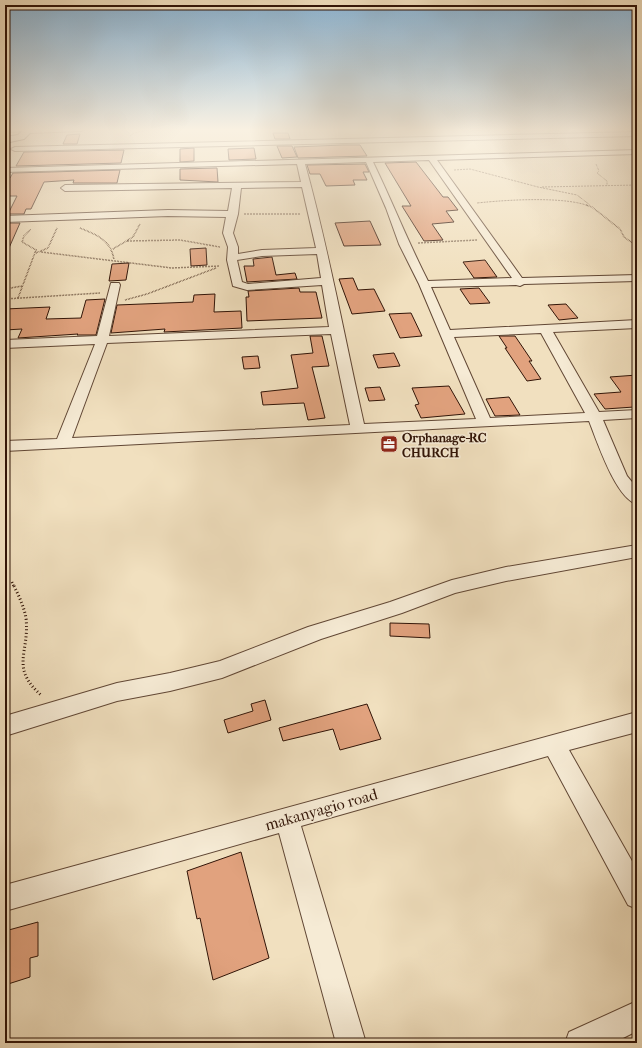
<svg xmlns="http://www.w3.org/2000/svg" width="642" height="1048" viewBox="0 0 642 1048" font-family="'IM FELL French Canon',serif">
<rect width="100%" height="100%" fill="#f1e0bf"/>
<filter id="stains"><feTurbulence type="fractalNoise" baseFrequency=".005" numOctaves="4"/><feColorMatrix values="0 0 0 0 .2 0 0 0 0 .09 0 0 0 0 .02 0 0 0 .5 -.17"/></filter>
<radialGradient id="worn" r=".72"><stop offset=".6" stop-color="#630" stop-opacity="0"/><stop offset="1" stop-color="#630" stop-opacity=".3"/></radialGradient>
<!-- building -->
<g fill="#e1a27e" stroke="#311407">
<path d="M273,133H288L290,139H275Z"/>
<path d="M80,134L77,144H63L67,135Z"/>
<path d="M342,145H360L367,156L298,158L294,147Z"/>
<path d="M277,146H292L297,157L282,158Z"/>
<path d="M194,148V161L180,162V149Z"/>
<path d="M254,148L256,159L229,160L228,149Z"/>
<path d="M124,150L121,163L16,166L24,152Z"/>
<path d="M416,162L443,197H448L458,210L446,211L454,222L432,224L443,240L424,241L402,206H411L385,163Z"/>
<path d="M365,164L369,172H363L367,180H353L355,185L326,186L320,174H310L307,165Z"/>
<path d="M217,168L218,182L180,180V169Z"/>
<path d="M120,170L117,183H73L74,180L44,182L31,209H26L24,214H8L17,196H5V178H10L13,173Z"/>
<path d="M370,221L381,245L344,246L335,223Z"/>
<path d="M5,223H20L5,257Z"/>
<path d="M206,248L207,265L191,266L190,249Z"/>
<path d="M272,257L276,275L295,273L297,279L247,282L244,266H254L253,259Z"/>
<path d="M485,260L497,277L474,278L463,262Z"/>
<path d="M129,263L126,280L109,281L112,264Z"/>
<path d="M353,278L358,290L374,289L385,311L352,314L339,279Z"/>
<path d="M299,288L300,292H316L322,318L247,321L246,297H249L248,291Z"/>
<path d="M479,288L490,303L470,304L460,289Z"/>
<path d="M215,294L214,312L241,311L242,328L164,332L165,329L111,333L117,305L193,302L194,295Z"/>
<path d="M105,299L96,335H77L78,334L18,338L22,329L5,330V309L50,307L46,319L81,318L86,300Z"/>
<path d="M566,304L578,318L559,320L548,305Z"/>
<path d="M411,313L422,336L400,338L389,314Z"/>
<path d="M310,336H322L329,366L312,367L325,418L308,420L304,403L263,405L261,392L298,388L291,355L313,353Z"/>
<path d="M499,336H515L532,361H529L541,379L527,381L505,348H507Z"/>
<path d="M394,353L400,366L378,368L373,355Z"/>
<path d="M258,356L260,368L244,369L242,357Z"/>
<path d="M637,375V409L634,407L605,409L594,394L621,392L610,377Z"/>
<path d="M449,386L465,414L421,418L415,405L419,404L412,388Z"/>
<path d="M380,387L385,400L369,401L365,388Z"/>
<path d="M509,397L520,415L495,416L486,399Z"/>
<path d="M390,623L429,624L430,638L390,636Z"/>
<path d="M265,700L271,720L228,733L224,720L253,711L251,704Z"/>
<path d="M367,704L381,739L340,750L333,729L283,741L279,728Z"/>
<path d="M241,852L269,958L213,980L200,918L197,919L187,871Z"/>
<path d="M38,922V956L30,958V977L5,985V931Z"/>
</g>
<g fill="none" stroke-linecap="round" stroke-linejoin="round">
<defs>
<g id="street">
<path d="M5,129H85L81,131L28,133L25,131L5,132Z"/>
<path d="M637,132V136L15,151L11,149L15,147Z"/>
<path d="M637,150V154L437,160L522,278L637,275V281L524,284L520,286L516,285L431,287L450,330L637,320V328L553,332L599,412L637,410V418L603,420L627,476L637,488V504C616,499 597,441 589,421L5,451V441L57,439L95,344L5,348V340L97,336L111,283H119L120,285L109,336L329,327L322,285L247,290L233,286L227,260L228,247L223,233L226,217L168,216L5,222V216L168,210L228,211L232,188L65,191L61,188L65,185L301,182L297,164L5,172V168ZM429,160L512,278L428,281C408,242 392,201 373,162ZM366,162L386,208L399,244L419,284L476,419L364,424C344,336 329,250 305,164ZM302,187L316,248L262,250L238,254V247L233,233L238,214L241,188ZM317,254L321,278L248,284L242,282L237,260L262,256ZM541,333L585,413L490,418L454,337ZM331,334L350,425L72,438L107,343Z"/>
<path d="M637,545V557L506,581L455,593L402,613L321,639L222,678L170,691L117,701L5,736V716L117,683L170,673L220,661L308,627L390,602L452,580L506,567Z"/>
<path d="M637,712V732L569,750L637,870V909L628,905L548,756L301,826L366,1043H336L279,833L5,911V885Z"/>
<path d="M637,1001V1031L613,1043H565L569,1032Z"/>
</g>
<path id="secondary" d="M24,129H34L24,139L5,143V137L18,135Z"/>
</defs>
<!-- street casing -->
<use href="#street" stroke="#614735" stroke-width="2"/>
<!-- secondary casing -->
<use href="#secondary" stroke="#311407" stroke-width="2"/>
<!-- path-far3 -->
<g stroke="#311407" stroke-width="1" stroke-dasharray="0.5 1" stroke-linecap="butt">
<path d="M130,136L134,133L152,129"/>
<path d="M596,164L599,171L597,173L607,181V186"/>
<path d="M454,170L470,169L538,187L577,195L590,205"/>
<path d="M542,187L637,185"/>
<path d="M477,203C505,200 563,196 589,206"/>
</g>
<!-- path-far2 -->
<g stroke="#311407" stroke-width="1.5" stroke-dasharray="0.5 1" stroke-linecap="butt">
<path d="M586,205L592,207L620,229L624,237L637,246"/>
<path d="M244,214H301"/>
<path d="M80,228C97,235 111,240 114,260"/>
<path d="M127,241L180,240L220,247"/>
<path d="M418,243L477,240"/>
<path d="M113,249L133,237L140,224"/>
<path d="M41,252L172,268L220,266"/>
<path d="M36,253L48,248L57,228"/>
<path d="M5,289L22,286"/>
<path d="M18,298L36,250L22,242L24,236L31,229"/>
<path d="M5,299L100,293"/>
<path d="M125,300L147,294L216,268"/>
</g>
<!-- path-far1 -->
<path stroke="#311407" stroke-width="2.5" stroke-dasharray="1 2" stroke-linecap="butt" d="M12,582L14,587"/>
<!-- path -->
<path stroke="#311407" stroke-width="3" stroke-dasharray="1 2.5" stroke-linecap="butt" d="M14,586C19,596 24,607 26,618C30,653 9,667 42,696"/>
<!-- street -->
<use href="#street" fill="#f6ebd5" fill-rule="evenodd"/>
<!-- secondary -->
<use href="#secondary" fill="#f6ebd5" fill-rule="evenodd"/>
</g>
<!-- sky -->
<linearGradient id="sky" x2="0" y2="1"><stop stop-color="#8bb6d7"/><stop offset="0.47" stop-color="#f9f1e2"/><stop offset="1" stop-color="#f9f1e2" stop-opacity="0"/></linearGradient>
<rect width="642" height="276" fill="url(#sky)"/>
<!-- icons -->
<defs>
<symbol id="office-square" viewBox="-11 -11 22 22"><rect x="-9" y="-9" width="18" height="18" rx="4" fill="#8f2418" stroke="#f6ebd5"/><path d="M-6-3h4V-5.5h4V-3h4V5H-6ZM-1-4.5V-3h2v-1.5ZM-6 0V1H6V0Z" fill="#fff"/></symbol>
</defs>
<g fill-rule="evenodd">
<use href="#office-square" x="379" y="434" width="20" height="20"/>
</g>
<g text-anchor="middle" stroke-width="3.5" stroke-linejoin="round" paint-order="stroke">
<!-- poi labels -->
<g font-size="13" font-weight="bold" fill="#311407" stroke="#f6ebd5" text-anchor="start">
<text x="402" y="442">Orphanage-RC<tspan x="402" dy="15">CHURCH</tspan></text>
</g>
<!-- near-street labels -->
<g font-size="16" fill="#311407" stroke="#f6ebd5">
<text transform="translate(321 809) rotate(-16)" y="6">makanyagio road</text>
</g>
</g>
<!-- margin -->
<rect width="642" height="1048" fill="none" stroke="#f1e0bf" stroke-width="20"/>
<rect x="6" y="6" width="630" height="1036" fill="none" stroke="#311407" stroke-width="2"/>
<rect x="10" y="10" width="622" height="1028" fill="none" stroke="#311407"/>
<rect width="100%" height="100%" filter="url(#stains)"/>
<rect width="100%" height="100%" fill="url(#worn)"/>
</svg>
